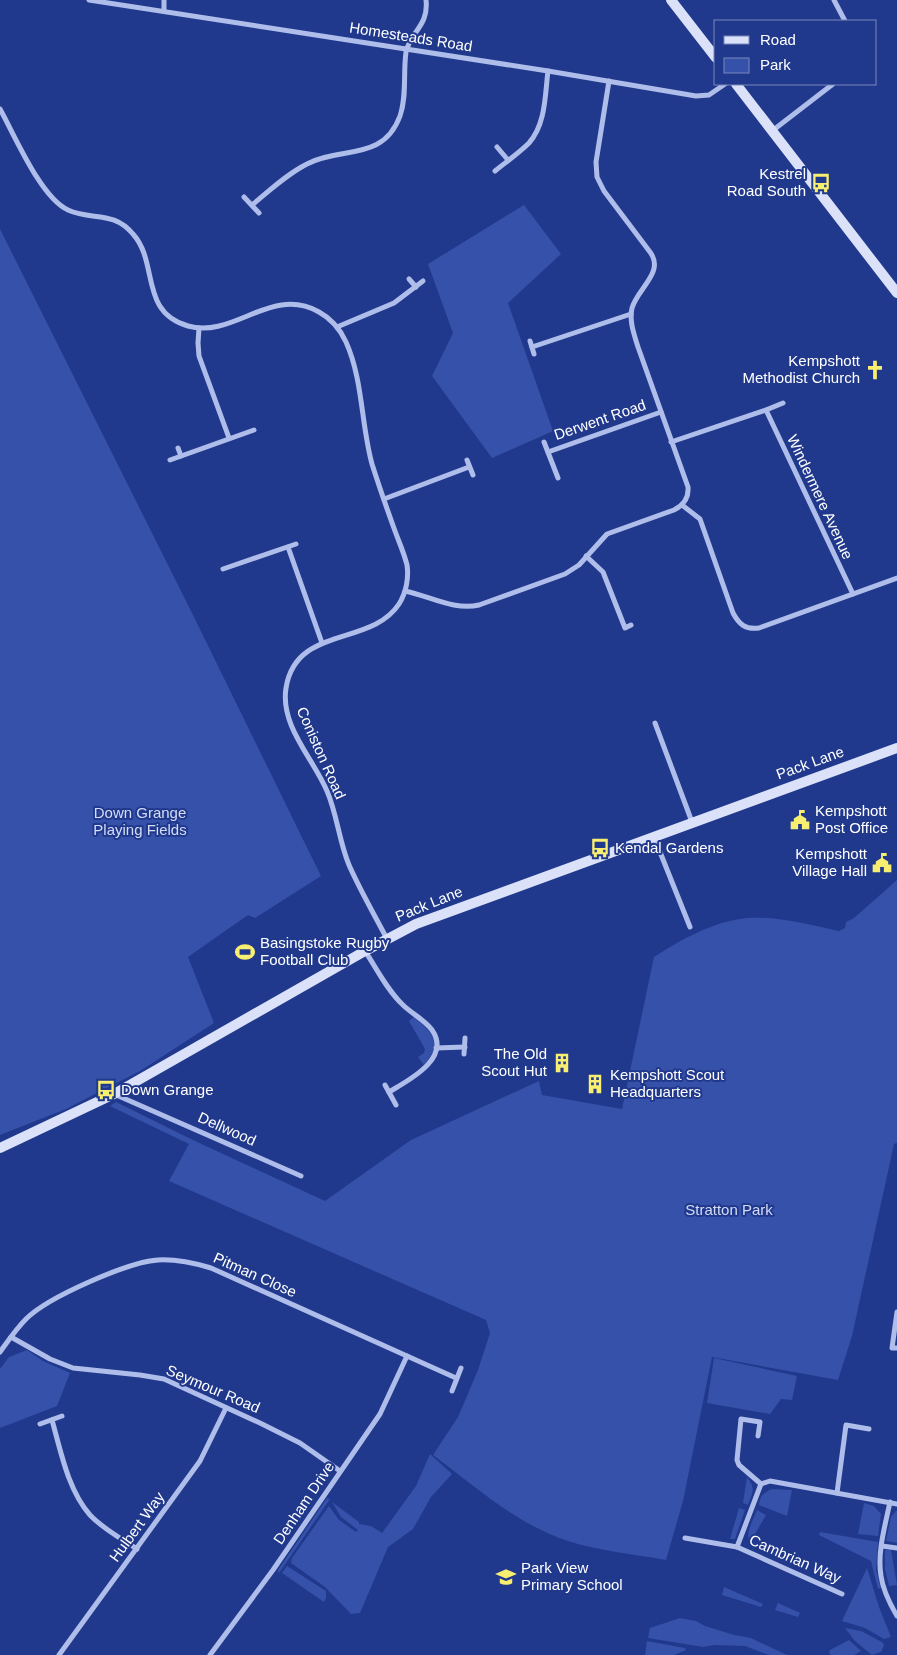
<svg xmlns="http://www.w3.org/2000/svg" width="897" height="1655" viewBox="0 0 897 1655" font-family="Arial,sans-serif">
<rect width="100%" height="100%" fill="#21398c"/>
<!-- green -->
<g fill="#3551a9">
<path d="M524,205L561,254L508,303L553,431L492,458L432,376L453,333L428,264Z"/>
<path d="M0,229L192,613L321,876L255,918L248,915L188,957L214,1023L140,1071L66,1109L0,1135Z"/>
<path d="M897,880V1143L894,1144L852,1336L838,1380L712,1357L683,1501L666,1560C634,1554 598,1551 568,1541C516,1524 476,1487 433,1455L458,1417L478,1370L490,1333L486,1320L169,1181L189,1144L110,1106L116,1102L195,1141L325,1201L411,1140L539,1081L542,1095L622,1109L654,957C682,939 714,921 748,918C779,916 810,925 839,931L845,928L846,922L854,918Z"/>
<path d="M414,1017C433,1033 443,1043 424,1065L418,1057L424,1053L425,1049L409,1021Z"/>
<path d="M27,1350L43,1361L70,1373L57,1406L0,1428V1369L9,1357Z"/>
<path d="M714,1358L797,1376L792,1400L781,1399L770,1414L707,1403Z"/>
<path d="M430,1454L452,1474L431,1497L413,1529L388,1547L360,1613L351,1614L325,1587L291,1563L292,1558L329,1506L339,1520L356,1532L358,1530L341,1517L332,1502L359,1522V1524L371,1526L382,1533L416,1486Z"/>
<path d="M747,1477C756,1489 753,1492 748,1505L743,1503Z"/>
<path d="M772,1489L792,1490L787,1516L759,1505C760,1496 763,1493 772,1489Z"/>
<path d="M327,1498L330,1499L279,1573L278,1570Z"/>
<path d="M864,1503L874,1506L881,1514L878,1536L858,1534Z"/>
<path d="M739,1508L745,1510L735,1539H730Z"/>
<path d="M757,1510L766,1515L751,1541L756,1544L753,1549C743,1534 751,1526 757,1510Z"/>
<path d="M896,1511H897V1543L886,1541L891,1517Z"/>
<path d="M820,1532L878,1542L876,1570L881,1588L878,1589L871,1561L819,1535Z"/>
<path d="M885,1550H891L897,1585L889,1586L885,1569Z"/>
<path d="M287,1566L326,1591V1598L324,1602L282,1573Z"/>
<path d="M867,1568L879,1607L891,1637L884,1639L865,1628L842,1621Z"/>
<path d="M724,1587L763,1604L761,1607L722,1595Z"/>
<path d="M778,1603L800,1613L798,1617L775,1610Z"/>
<path d="M680,1618L696,1621L705,1626L734,1635L751,1638L787,1655H769L745,1646L715,1645L703,1647L648,1638L650,1628Z"/>
<path d="M845,1628L861,1631L882,1642L884,1645L881,1652L872,1655L855,1641Z"/>
<path d="M849,1640L861,1651L854,1655H831L829,1653L830,1650Z"/>
<path d="M647,1641L685,1648L686,1650L674,1655H645Z"/>
</g>
<g fill="none" stroke-linecap="round" stroke-linejoin="round">
<!-- street -->
<g stroke="#afbdeb" stroke-width="5">
<path d="M89,0L548,71L696,96L709,95L725,84"/>
<path d="M164,0V11"/>
<path d="M834,0L845,21"/>
<path d="M0,109C15,136 41,198 68,210C92,221 113,210 133,234C159,263 139,312 188,326C234,339 271,285 319,312C332,319 340,329 346,342C363,380 361,424 372,464C379,486 387,509 395,531C399,542 404,553 407,565C409,578 406,593 399,604C371,647 296,625 286,688C280,726 313,758 327,791C337,814 339,841 349,865C360,890 374,914 387,939"/>
<path d="M772,131L833,84"/>
<path d="M497,147L508,160"/>
<path d="M495,171C506,162 519,153 529,143C546,124 545,94 548,71"/>
<path d="M244,197L259,213"/>
<path d="M252,205C269,191 287,174 307,164C341,146 383,162 400,116C407,96 403,73 406,52C410,32 429,26 426,0"/>
<path d="M409,279L416,287"/>
<path d="M337,327L394,303L423,281"/>
<path d="M199,328L198,343L199,356L229,438"/>
<path d="M530,341L534,354"/>
<path d="M532,347L631,314"/>
<path d="M766,410L853,594"/>
<path d="M544,442L558,478"/>
<path d="M671,442L766,410L783,403"/>
<path d="M178,448L181,456"/>
<path d="M548,452L661,412"/>
<path d="M170,460L254,430"/>
<path d="M467,460L473,475"/>
<path d="M384,499L469,467"/>
<path d="M682,505L700,519L733,613C739,624 745,630 759,628L897,578"/>
<path d="M288,547L322,643"/>
<path d="M586,556L603,572L625,628L631,625"/>
<path d="M223,569L296,544"/>
<path d="M405,591C429,596 455,611 479,605L565,574L579,565L607,534L674,510C684,505 689,498 688,487L638,347C634,334 629,321 632,308C638,288 665,272 650,252L604,191L597,177L596,162L609,81"/>
<path d="M655,723L692,822"/>
<path d="M654,837L690,927"/>
<path d="M365,951C377,969 387,990 403,1005C412,1014 425,1020 432,1030C452,1059 407,1081 389,1092"/>
<path d="M436,1048L465,1047"/>
<path d="M464,1054L465,1038"/>
<path d="M385,1085L396,1105"/>
<path d="M114,1094L301,1176"/>
<path d="M897,1312L892,1348H897"/>
<path d="M11,1337L50,1359L73,1368L140,1375L164,1379L260,1423L300,1443L340,1471"/>
<path d="M0,1352C8,1341 16,1329 26,1319C48,1297 128,1262 158,1260C176,1259 194,1263 211,1268L456,1378"/>
<path d="M452,1391L461,1368"/>
<path d="M52,1420C61,1452 68,1490 90,1515C103,1529 122,1539 137,1549"/>
<path d="M40,1424L62,1416"/>
<path d="M758,1436L760,1422L741,1419L737,1460L739,1465L761,1484"/>
<path d="M837,1493L846,1425L869,1429"/>
<path d="M890,1502C885,1526 877,1553 881,1576C883,1591 890,1604 897,1616"/>
<path d="M685,1538L737,1547"/>
<path d="M882,1546L897,1548"/>
<path d="M842,1594L737,1547L761,1484L770,1481L897,1504"/>
<path d="M59,1655L200,1461L226,1408"/>
<path d="M210,1655L273,1570L380,1414L407,1356"/>
</g>
<!-- secondary -->
<g stroke="#dae1f9" stroke-width="10">
<path d="M671,0L716,58"/>
<path d="M736,84L897,293"/>
<path d="M0,1148L114,1094L365,951L416,924L897,748"/>
</g>
</g>
<!-- icons -->
<defs>
<symbol id="bus-bare" viewBox="-9 -9 18 18"><path d="M-5-6H5V4H4V6H2V4H-2V6H-4V4H-5ZM-3.5-4V0h7V-4ZM-3.5 1.2v1.5H-2V1.2ZM2 1.2v1.5H3.5V1.2Z" fill="#f8ee70" stroke="#21398c" stroke-width="2.5" paint-order="stroke"/></symbol>
<symbol id="church-bare" viewBox="-9 -9 18 18"><path d="M-1.2-6h2.4v3.5h3.3v2.4h-3.3V6h-2.4V-.1h-3.3v-2.4h3.3Z" fill="#f8ee70" stroke="#21398c" stroke-width="2.5" paint-order="stroke"/></symbol>
<symbol id="civic-bare" viewBox="-9 -9 18 18"><path d="M-.6-6.5H3V-4.5H.6V-3L4-1V1h2V6H-6V1h2V-1L-.6-3ZM-1.2 2.5V6h2.4V2.5Z" fill="#f8ee70" stroke="#21398c" stroke-width="2.5" paint-order="stroke"/></symbol>
<symbol id="stadium-bare" viewBox="-9 -9 18 18"><path d="M0-5a6.5 5 0 1 0 0 10a6.5 5 0 1 0 0-10ZM-3.5-1.8h7v3.6h-7Z" fill="#f8ee70" stroke="#21398c" stroke-width="2.5" paint-order="stroke"/></symbol>
<symbol id="building-bare" viewBox="-9 -9 18 18"><path d="M-4-6H4V6H1V3H-1V6H-4ZM-2.5-4.3h1.7v1.8h-1.7ZM.8-4.3h1.7v1.8H.8ZM-2.5-1h1.7V.8h-1.7ZM.8-1h1.7V.8H.8Z" fill="#f8ee70" stroke="#21398c" stroke-width="2.5" paint-order="stroke"/></symbol>
<symbol id="school-bare" viewBox="-9 -9 18 18"><path d="M0-5L7-2L0 1L-7-2ZM-4 1L0 2.5L4 1V4Q0 6-4 4Z" fill="#f8ee70" stroke="#21398c" stroke-width="2.5" paint-order="stroke"/></symbol>
</defs>
<g fill-rule="evenodd">
<use href="#bus-bare" x="807" y="169" width="28" height="28"/>
<use href="#church-bare" x="861" y="356" width="28" height="28"/>
<use href="#civic-bare" x="786" y="806" width="28" height="28"/>
<use href="#bus-bare" x="586" y="834" width="28" height="28"/>
<use href="#civic-bare" x="868" y="849" width="28" height="28"/>
<use href="#stadium-bare" x="231" y="938" width="28" height="28"/>
<use href="#building-bare" x="548" y="1049" width="28" height="28"/>
<use href="#building-bare" x="581" y="1070" width="28" height="28"/>
<use href="#bus-bare" x="92" y="1076" width="28" height="28"/>
<use href="#school-bare" x="492" y="1563" width="28" height="28"/>
</g>
<g text-anchor="middle" stroke-width="4" stroke-linejoin="round" paint-order="stroke">
<!-- street labels -->
<g font-size="15" fill="#fff" stroke="#21398c">
<text transform="translate(411 37) rotate(9)" y="5">Homesteads Road</text>
<text transform="translate(600 420) rotate(-19)" y="5">Derwent Road</text>
<text transform="translate(820 497) rotate(65)" y="5">Windermere Avenue</text>
<text transform="translate(321 753) rotate(66)" y="5">Coniston Road</text>
<text transform="translate(810 763) rotate(-20)" y="5">Pack Lane</text>
<text transform="translate(429 904) rotate(-22)" y="5">Pack Lane</text>
<text transform="translate(227 1129) rotate(24)" y="5">Dellwood</text>
<text transform="translate(255 1275) rotate(24)" y="5">Pitman Close</text>
<text transform="translate(213 1389) rotate(23)" y="5">Seymour Road</text>
<text transform="translate(304 1503) rotate(-56)" y="5">Denham Drive</text>
<text transform="translate(137 1527) rotate(-54)" y="5">Hulbert Way</text>
<text transform="translate(795 1559) rotate(24)" y="5">Cambrian Way</text>
</g>
<!-- poi labels -->
<g font-size="15" fill="#fff" stroke="#21398c" text-anchor="start">
<text x="806" y="179" text-anchor="end">Kestrel<tspan x="806" dy="17">Road South</tspan></text>
<text x="860" y="366" text-anchor="end">Kempshott<tspan x="860" dy="17">Methodist Church</tspan></text>
<text x="815" y="816">Kempshott<tspan x="815" dy="17">Post Office</tspan></text>
<text x="615" y="853">Kendal Gardens</text>
<text x="867" y="859" text-anchor="end">Kempshott<tspan x="867" dy="17">Village Hall</tspan></text>
<text x="260" y="948">Basingstoke Rugby<tspan x="260" dy="17">Football Club</tspan></text>
<text x="547" y="1059" text-anchor="end">The Old<tspan x="547" dy="17">Scout Hut</tspan></text>
<text x="610" y="1080">Kempshott Scout<tspan x="610" dy="17">Headquarters</tspan></text>
<text x="121" y="1095">Down Grange</text>
<text x="521" y="1573">Park View<tspan x="521" dy="17">Primary School</tspan></text>
</g>
<!-- park labels -->
<g font-size="15" fill="#d4dcf8" stroke="#21398c">
<text x="140" y="818">Down Grange<tspan x="140" dy="17">Playing Fields</tspan></text>
<text x="729" y="1215">Stratton Park</text>
</g>
</g>
<!-- legend -->
<rect x="714" y="20" width="162" height="65" fill="#21398c" stroke="#7a88ba"/>
<rect x="724" y="36" width="25" height="8" fill="#dae1f9" stroke="#7a88ba"/>
<text x="760" y="45" font-size="15" fill="#ffffff">Road</text>
<rect x="724" y="58" width="25" height="15" fill="#3551a9" stroke="#7a88ba"/>
<text x="760" y="70" font-size="15" fill="#ffffff">Park</text>
</svg>
